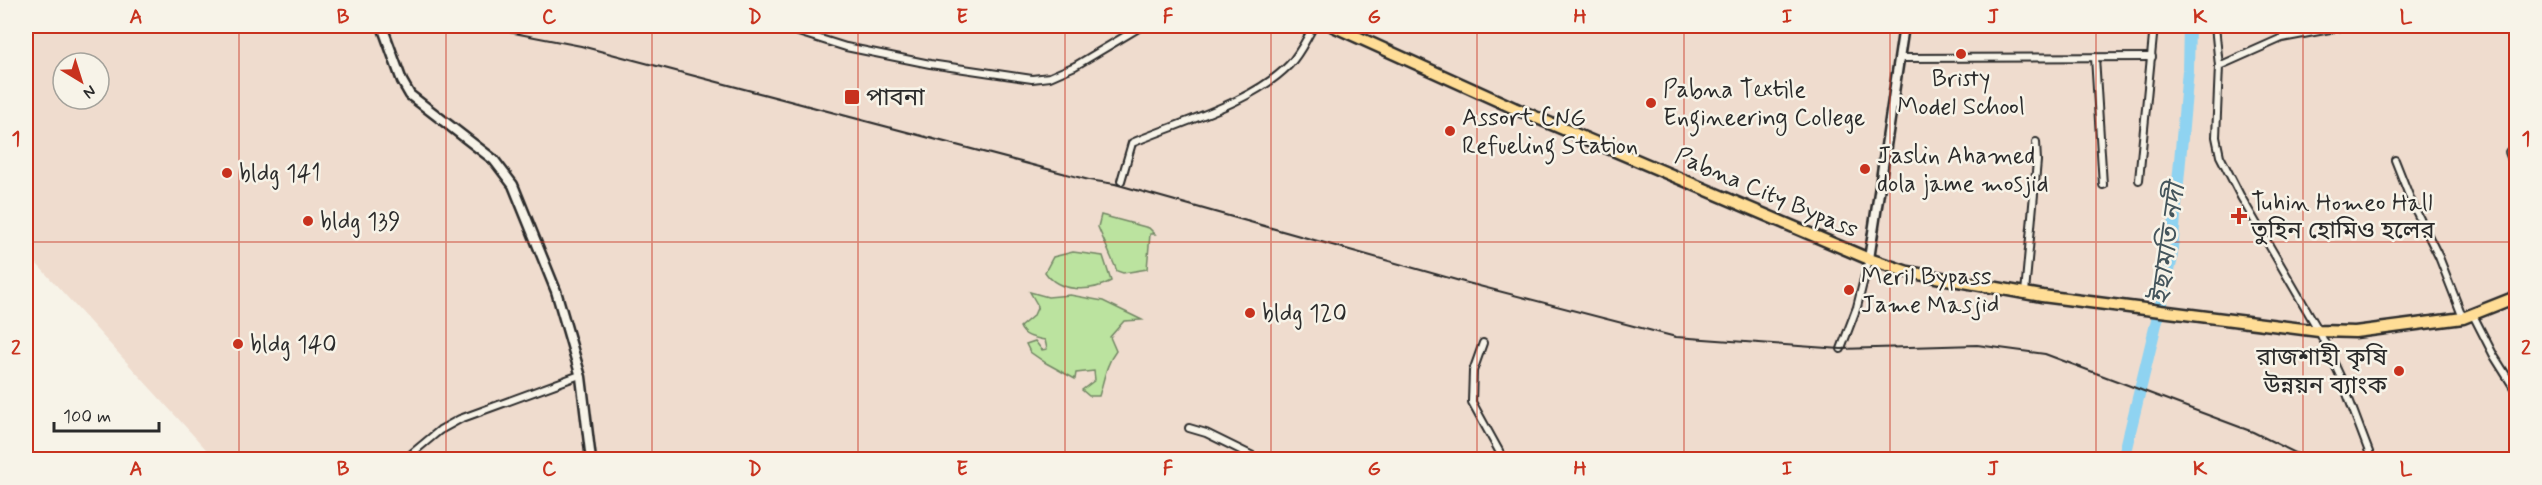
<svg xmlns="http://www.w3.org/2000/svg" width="2542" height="485" viewBox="0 0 2542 485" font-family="Mynerve,'Noto Sans Bengali',sans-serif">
<rect width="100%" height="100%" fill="#f7f3e8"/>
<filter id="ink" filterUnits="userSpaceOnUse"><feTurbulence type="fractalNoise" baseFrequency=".0167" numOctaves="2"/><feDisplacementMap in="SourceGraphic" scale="12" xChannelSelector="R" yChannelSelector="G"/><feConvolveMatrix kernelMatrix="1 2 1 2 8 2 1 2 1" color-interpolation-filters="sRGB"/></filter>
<g filter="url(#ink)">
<!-- built -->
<path fill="#efdcce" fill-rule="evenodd" d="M26,26H2516V459H215L26,252ZM63,63H99V99H63Z"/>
<!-- green -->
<g fill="#bbe39f" stroke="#738765" stroke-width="1.5">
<path d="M1101,215L1149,228L1155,234H1150L1147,269L1123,273L1117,271L1098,227Z"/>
<path d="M1073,252L1103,256L1111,281C1091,292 1059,293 1045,272L1053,257Z"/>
<path d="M1030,292L1048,297L1070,295L1103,301L1142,320L1124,321L1110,337L1116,351C1106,364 1104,380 1099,396H1089L1082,390L1095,380L1094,371L1076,373L1075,379L1046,363L1030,352L1026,344L1035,341L1042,350L1047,349L1045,340C1035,338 1024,337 1020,327L1034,315L1038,306Z"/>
</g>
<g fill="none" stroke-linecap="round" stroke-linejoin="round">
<!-- river -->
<path stroke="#8fd3f1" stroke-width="12" d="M2123,460L2171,262L2188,70L2189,26"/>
<defs>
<g id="street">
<path d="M779,26L846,47L930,64L1032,79L1050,77L1075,66L1142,26"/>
<path d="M2215,26L2219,66L2216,137L2220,156L2241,197L2319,331L2341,378L2372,460"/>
<path d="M2095,57L2103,185"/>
<path d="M1900,58L2152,57"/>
<path d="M2219,66L2282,38L2346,26"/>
<path d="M2516,144L2509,152L2516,171"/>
<path d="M2395,160L2412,203L2439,257L2463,318"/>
<path d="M2139,180L2154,26"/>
<path d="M1121,181L1132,143C1181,122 1252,103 1289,65C1300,54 1306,39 1314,26"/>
<path d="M2025,293L2037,161L2036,142"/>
<path d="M2473,315L2494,356L2516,391"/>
<path d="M1483,343L1473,371L1472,402L1504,460"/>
<path d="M1841,349L1857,307L1869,259"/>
<path d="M1189,428L1206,433L1261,460"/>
<path d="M404,460L440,430L460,419L580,375"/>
<path d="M2514,460L2516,458"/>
</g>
<g id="secondary">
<path d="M382,26L402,81L410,95L494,160L513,185L556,291L581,377L591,460"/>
<path d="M1869,259L1904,26"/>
</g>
<path id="highway" d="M1333,26L1514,108L1869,259L1908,272L2042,296L2319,331L2355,332L2463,318L2516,297"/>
</defs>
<!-- street casing -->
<use href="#street" stroke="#2b2b2b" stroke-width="10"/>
<!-- secondary casing -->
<use href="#secondary" stroke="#2b2b2b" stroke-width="13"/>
<!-- highway casing -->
<use href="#highway" stroke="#2b2b2b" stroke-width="15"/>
<!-- street -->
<use href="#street" stroke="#f7f3e8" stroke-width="6"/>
<!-- secondary -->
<use href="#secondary" stroke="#f7f3e8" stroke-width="8"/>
<!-- highway -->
<use href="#highway" stroke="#ffdd96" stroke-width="10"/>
<!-- rail -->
<path stroke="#2b2b2b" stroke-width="2" d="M478,26L581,46L1089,180L1115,184L1460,281L1676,337L1841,349L1977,345L2045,354L2253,432L2310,460"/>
</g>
</g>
<!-- grid -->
<path fill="none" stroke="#c8321e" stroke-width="1.5" stroke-opacity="0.55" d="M239,26V460M446,26V460M652,26V460M858,26V460M1065,26V460M1271,26V460M1477,26V460M1684,26V460M1890,26V460M2096,26V460M2303,26V460M26,242H2516"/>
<!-- markers -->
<g fill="#c8321e" stroke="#f7f3e8" stroke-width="2">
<circle cx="1961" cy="54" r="6"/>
<rect x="844" y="89" width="16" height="16" rx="3"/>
<circle cx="1651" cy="103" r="6"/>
<circle cx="1450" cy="131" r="6"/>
<circle cx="1865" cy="169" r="6"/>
<circle cx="227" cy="173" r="6"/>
<path d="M2236 207h6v6h6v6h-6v6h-6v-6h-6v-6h6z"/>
<circle cx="308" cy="221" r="6"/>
<circle cx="1849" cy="290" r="6"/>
<circle cx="1250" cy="313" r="6"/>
<circle cx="238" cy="344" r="6"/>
<circle cx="2399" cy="371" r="6"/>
</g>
<g text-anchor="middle" stroke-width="5" stroke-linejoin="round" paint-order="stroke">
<!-- poi labels -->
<g font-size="24" fill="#2b2b2b" stroke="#f7f3e8" text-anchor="start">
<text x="1961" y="86" text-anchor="middle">Bristy<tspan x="1961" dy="28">Model School</tspan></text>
<text x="1663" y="97">Pabna Textile<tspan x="1663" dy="28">Engineering College</tspan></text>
<text x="866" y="105">পাবনা</text>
<text x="1462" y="125">Assort CNG<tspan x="1462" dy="28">Refueling Station</tspan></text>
<text x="1877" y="163">Jaslin Ahamed<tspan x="1877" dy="28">dola jame mosjid</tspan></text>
<text x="239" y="181">bldg 141</text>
<text x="2251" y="210">Tuhin Homeo Hall<tspan x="2251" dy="28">তুহিন হোমিও হলের</tspan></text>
<text x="320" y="229">bldg 139</text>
<text x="1861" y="284">Meril Bypass<tspan x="1861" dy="28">Jame Masjid</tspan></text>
<text x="1262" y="321">bldg 120</text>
<text x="250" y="352">bldg 140</text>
<text x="2387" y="365" text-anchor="end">রাজশাহী কৃষি<tspan x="2387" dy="28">উন্নয়ন ব্যাংক</tspan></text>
</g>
<!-- street labels -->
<g font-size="24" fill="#2b2b2b" stroke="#f7f3e8">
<text transform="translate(1767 192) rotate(23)" y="8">Pabna City Bypass</text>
</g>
<!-- water labels -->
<g font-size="26" font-style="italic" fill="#44555c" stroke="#f7f3e8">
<text transform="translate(2167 244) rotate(-82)" y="9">ইছামতি নদী</text>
</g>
</g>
<!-- margin -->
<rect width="2542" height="485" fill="none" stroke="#f7f3e8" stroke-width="66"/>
<!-- north arrow -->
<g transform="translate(81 81) rotate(142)"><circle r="28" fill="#f7f3e8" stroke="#a5a39c" stroke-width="1.5"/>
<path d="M0-4.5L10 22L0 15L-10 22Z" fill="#c8321e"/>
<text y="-9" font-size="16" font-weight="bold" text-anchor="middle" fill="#2b2b2b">N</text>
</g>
<!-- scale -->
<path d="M54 422v9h105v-9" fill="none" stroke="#2b2b2b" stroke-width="3"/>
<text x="63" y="422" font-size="18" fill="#2b2b2b" stroke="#f7f3e8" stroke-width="4.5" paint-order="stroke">100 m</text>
<rect x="33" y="33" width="2476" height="419" fill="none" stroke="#c8321e" stroke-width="2"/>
<g font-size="20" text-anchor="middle" font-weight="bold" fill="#c8321e">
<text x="136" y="23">A</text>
<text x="343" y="23">B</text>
<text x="549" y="23">C</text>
<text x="755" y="23">D</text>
<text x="962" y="23">E</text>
<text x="1168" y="23">F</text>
<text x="1374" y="23">G</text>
<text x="1580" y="23">H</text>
<text x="1787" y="23">I</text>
<text x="1993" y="23">J</text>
<text x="2200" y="23">K</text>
<text x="2406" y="23">L</text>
<text x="16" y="145">1</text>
<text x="2526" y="145">1</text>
<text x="16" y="354">2</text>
<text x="2526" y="354">2</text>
<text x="136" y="475">A</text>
<text x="343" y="475">B</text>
<text x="549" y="475">C</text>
<text x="755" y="475">D</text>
<text x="962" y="475">E</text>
<text x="1168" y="475">F</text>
<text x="1374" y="475">G</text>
<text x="1580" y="475">H</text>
<text x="1787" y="475">I</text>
<text x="1993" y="475">J</text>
<text x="2200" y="475">K</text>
<text x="2406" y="475">L</text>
</g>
</svg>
